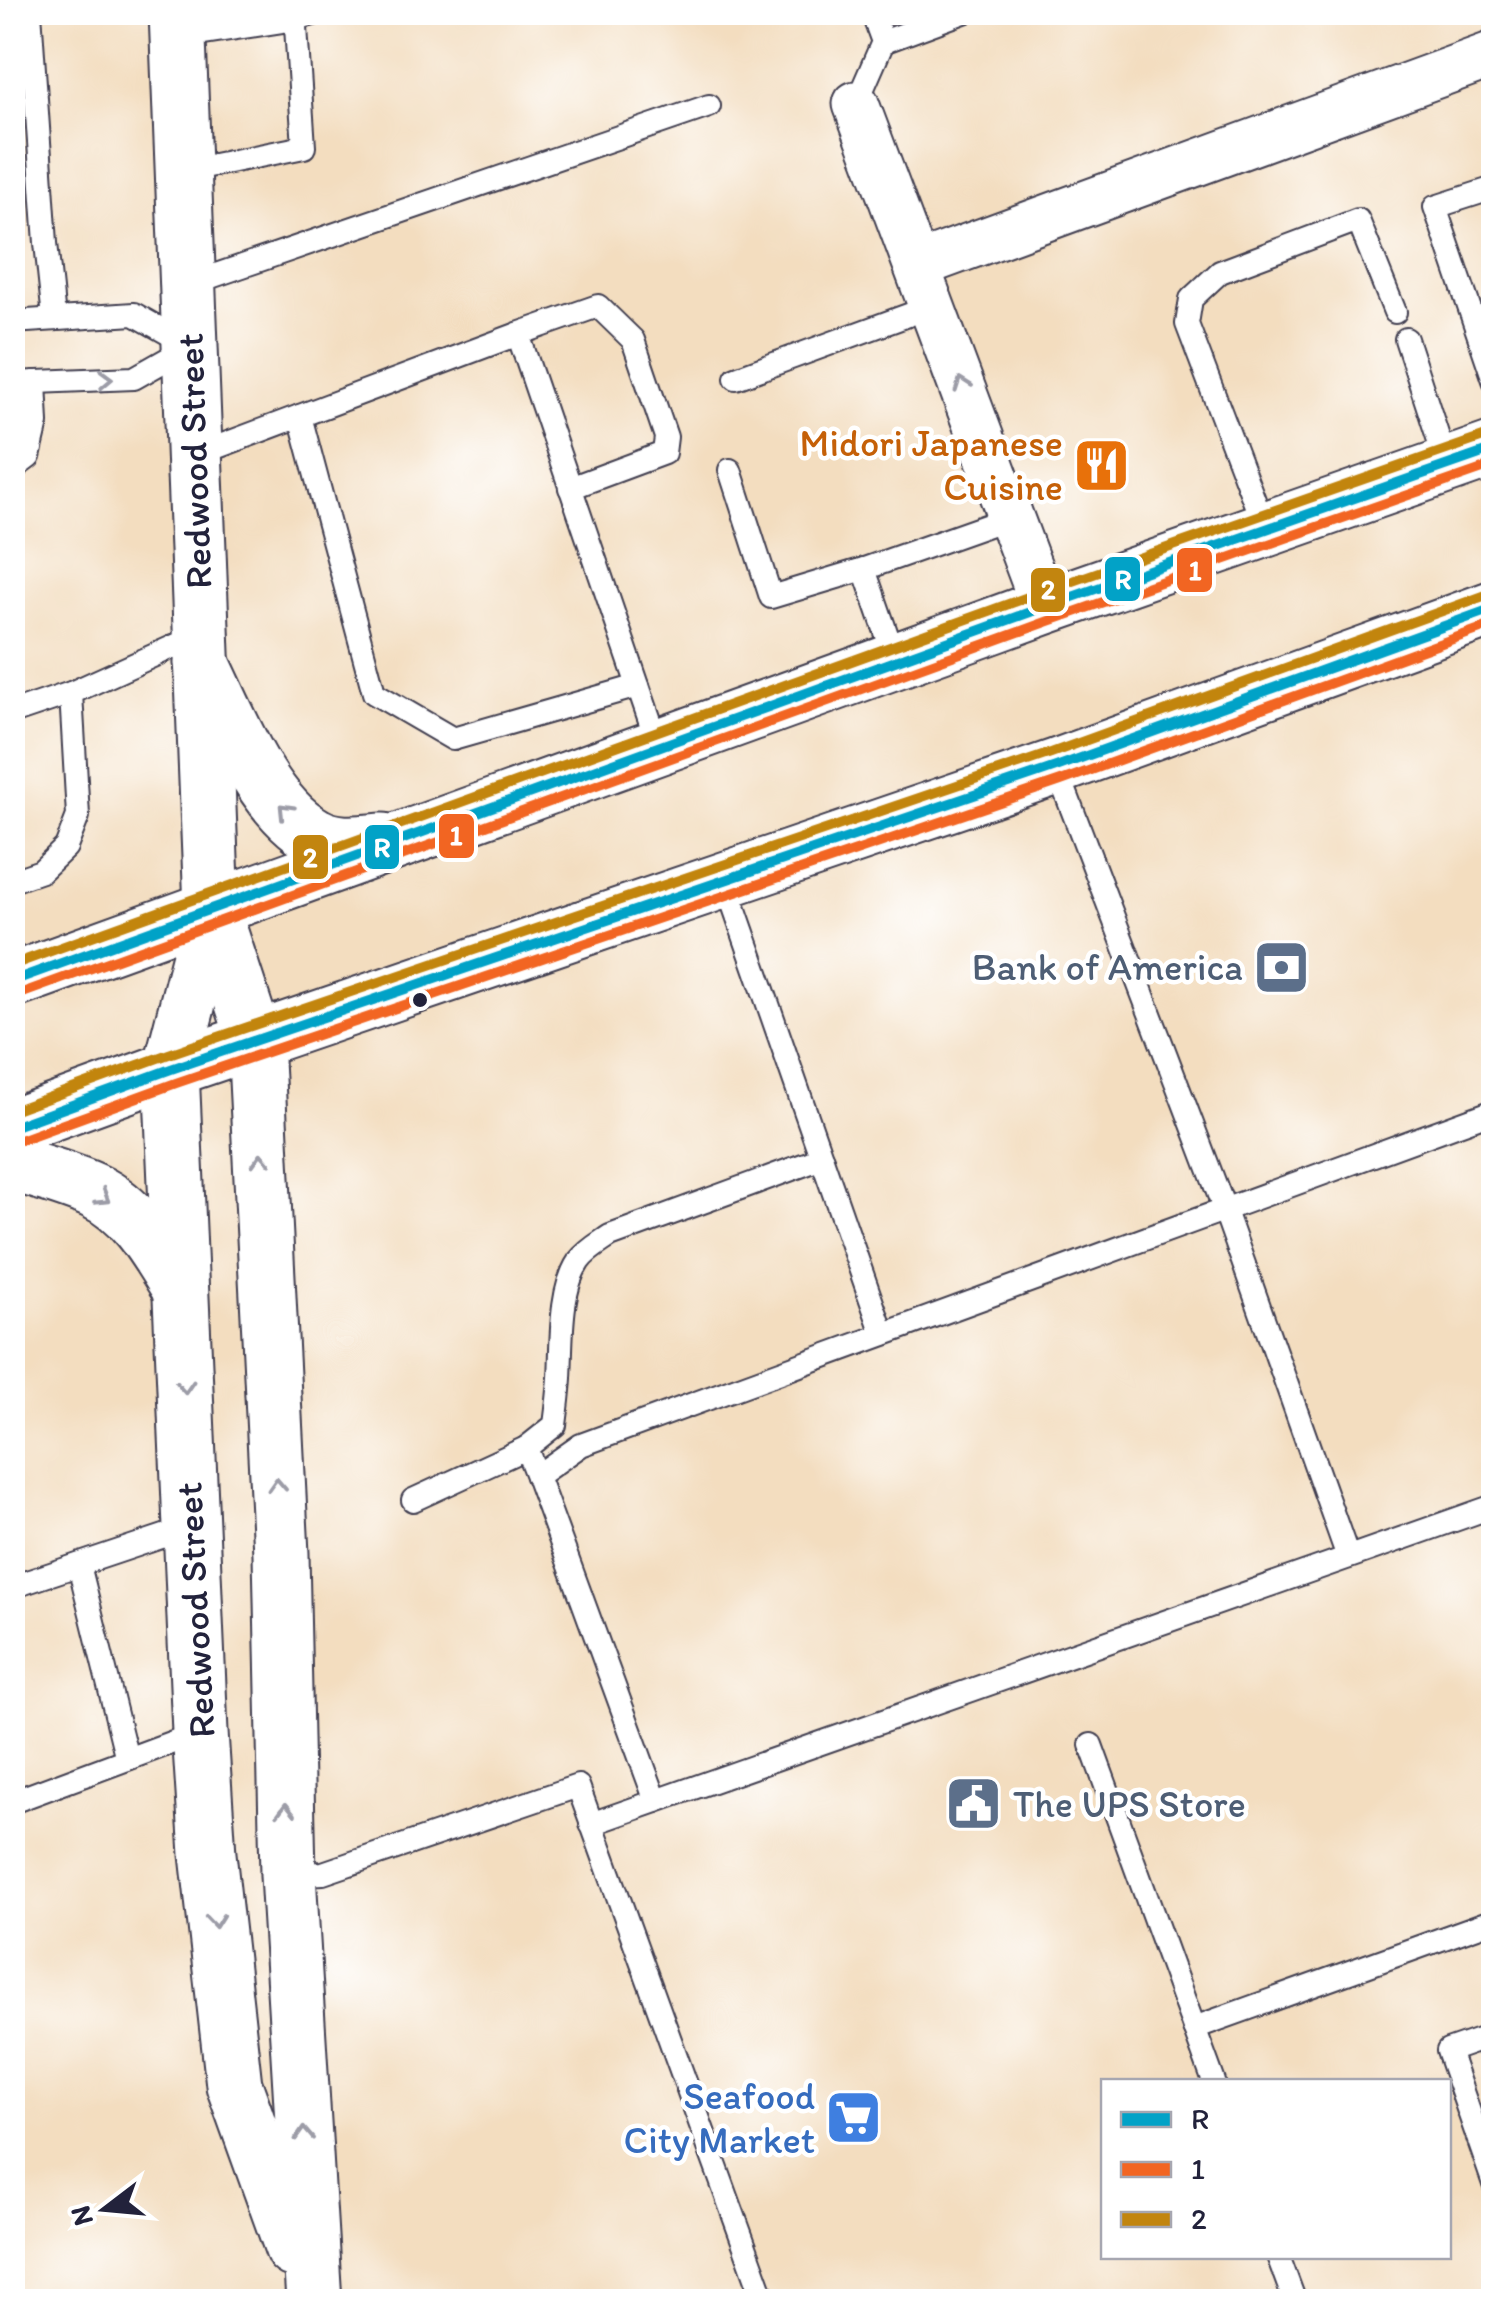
<svg xmlns="http://www.w3.org/2000/svg" width="1506" height="2314" viewBox="0 0 1506 2314" font-family="Itim,sans-serif">
<rect width="100%" height="100%" fill="#fff"/>
<filter id="ink" filterUnits="userSpaceOnUse"><feTurbulence type="fractalNoise" baseFrequency=".01" numOctaves="2"/><feDisplacementMap in="SourceGraphic" scale="20" xChannelSelector="R" yChannelSelector="G"/><feConvolveMatrix kernelMatrix="1 2 1 2 8 2 1 2 1" color-interpolation-filters="sRGB"/></filter>
<filter id="wash" filterUnits="userSpaceOnUse"><feTurbulence type="fractalNoise" baseFrequency=".0048" numOctaves="4" result="noise"/><feDisplacementMap in="SourceGraphic" scale="40" xChannelSelector="R" yChannelSelector="G"/><feGaussianBlur stdDeviation="2.25" result="paint"/><feColorMatrix in="noise" values="0 0 0 0 0 0 0 0 0 0 0 0 0 0 0 0 0 1.4 0 .05"/><feComposite in="paint" operator="in"/></filter>
<g filter="url(#wash)">
<rect width="100%" height="100%" fill="#f3ddbf"/>
</g>
<g filter="url(#ink)">
<g fill="none" stroke-linecap="round" stroke-linejoin="round">
<defs>
<g id="lane">
<path d="M30,12L46,243L54,318"/>
<path d="M178,37L296,19L320,12"/>
<path d="M883,42L964,12"/>
<path d="M856,104L883,42L872,12"/>
<path d="M184,171L304,147L295,12"/>
<path d="M1494,188L1435,207L1494,380"/>
<path d="M187,285L709,106"/>
<path d="M12,322L134,314L187,344"/>
<path d="M518,334L598,306L633,340L666,437L664,453L570,488"/>
<path d="M1406,339L1447,465"/>
<path d="M736,378L933,306"/>
<path d="M12,383L134,378L187,348"/>
<path d="M300,416L374,693L453,739L638,686"/>
<path d="M196,455L518,334L659,747"/>
<path d="M12,470L29,457L37,423L35,382"/>
<path d="M730,470L771,597L864,569"/>
<path d="M1265,529L1187,324L1191,299L1220,272L1358,220L1395,312"/>
<path d="M896,661L864,569L1011,517"/>
<path d="M12,713L71,693"/>
<path d="M1056,767L1224,1208L1348,1557"/>
<path d="M12,881L41,871L66,847L78,816L71,693L199,635"/>
<path d="M725,881L883,1334"/>
<path d="M537,1476L526,1448L555,1425C557,1410 559,1394 560,1378C562,1344 559,1290 579,1261C587,1250 600,1243 610,1236L822,1158"/>
<path d="M413,1500L526,1448"/>
<path d="M79,1565L127,1759"/>
<path d="M12,1587L191,1527"/>
<path d="M1091,1745L1214,2082"/>
<path d="M656,1801L537,1476L581,1445L1494,1111"/>
<path d="M12,1802L200,1732"/>
<path d="M591,1824L1494,1506"/>
<path d="M288,1875L323,1873L578,1786L765,2302"/>
<path d="M1194,2028L1494,1920"/>
<path d="M1494,2035L1448,2051L1494,2184"/>
<path d="M1278,2256L1295,2302"/>
</g>
<g id="street">
<path d="M856,104L1044,607"/>
<path d="M918,265L1494,54"/>
</g>
<g id="secondary">
<path d="M177,12L212,909L255,1040L281,1554L288,1875L314,2302"/>
<path d="M212,909L171,1069L200,1732L208,1854L234,2085L293,2249"/>
</g>
<g id="primary">
<path d="M202,663C228,716 262,807 315,835C336,847 360,843 383,841"/>
<path d="M12,981L1044,607L1494,449"/>
<path d="M12,1127L171,1069L1056,767L1494,608"/>
<path d="M12,1163C39,1172 69,1179 94,1191C135,1210 157,1252 180,1289"/>
</g>
</defs>
<!-- lane casing -->
<use href="#lane" stroke="#413e4f" stroke-width="26"/>
<!-- street casing -->
<use href="#street" stroke="#413e4f" stroke-width="49"/>
<!-- secondary casing -->
<use href="#secondary" stroke="#413e4f" stroke-width="59"/>
<!-- primary casing -->
<use href="#primary" stroke="#413e4f" stroke-width="59"/>
<!-- lane -->
<use href="#lane" stroke="#fff" stroke-width="22"/>
<!-- street -->
<use href="#street" stroke="#fff" stroke-width="45"/>
<!-- secondary -->
<use href="#secondary" stroke="#fff" stroke-width="55"/>
<!-- primary -->
<use href="#primary" stroke="#fff" stroke-width="55"/>
<defs>
<g id="bus-1">
<path d="M12,981L1044,607L1494,449"/>
<path d="M12,1127L171,1069L1056,767L1494,608"/>
</g>
<g id="bus-2">
<path d="M17,995L1049,621L1494,465"/>
<path d="M17,1141L176,1083L1061,781L1494,624"/>
</g>
<g id="bus-3">
<path d="M12,965L1039,593L1489,435"/>
<path d="M12,1111L166,1055L1051,753L1489,594"/>
</g>
</defs>
<!-- bus-1 casing -->
<use href="#bus-1" stroke="#fff" stroke-width="18"/>
<!-- bus-2 casing -->
<use href="#bus-2" stroke="#fff" stroke-width="18"/>
<!-- bus-3 casing -->
<use href="#bus-3" stroke="#fff" stroke-width="18"/>
<!-- bus-1 -->
<use href="#bus-1" stroke="#02a2c7" stroke-width="10"/>
<!-- bus-2 -->
<use href="#bus-2" stroke="#f26522" stroke-width="10"/>
<!-- bus-3 -->
<use href="#bus-3" stroke="#c2850f" stroke-width="10"/>
</g>
<!-- one-way arrows -->
<defs><path id="oneway-chevron" d="M-2-3.5L2.5 0L-2 3.5" fill="none" stroke-width="1.6" stroke-linecap="round" stroke-linejoin="round" transform="scale(2.5)"/></defs>
<g stroke="#9c9ca7">
<use href="#oneway-chevron" transform="translate(106 379) rotate(-2)"/>
<use href="#oneway-chevron" transform="translate(962 384) rotate(-110)"/>
<use href="#oneway-chevron" transform="translate(285 810) rotate(-134)"/>
<use href="#oneway-chevron" transform="translate(261 1160) rotate(-93)"/>
<use href="#oneway-chevron" transform="translate(103 1198) rotate(32)"/>
<use href="#oneway-chevron" transform="translate(185 1387) rotate(87)"/>
<use href="#oneway-chevron" transform="translate(277 1485) rotate(-93)"/>
<use href="#oneway-chevron" transform="translate(286 1810) rotate(-91)"/>
<use href="#oneway-chevron" transform="translate(215 1921) rotate(84)"/>
<use href="#oneway-chevron" transform="translate(304 2134) rotate(-93)"/>
</g>
</g>
<!-- icons -->
<defs>
<symbol id="restaurant-square" viewBox="-11 -11 22 22"><rect x="-9" y="-9" width="18" height="18" rx="4" fill="#e8710a" stroke="#fff"/><path d="M-5-6h1v4h1v-4h1v4h1v-4h1v5L-1.5 .5V6h-2V.5L-5-1ZM5-6V6H3V1.5H1.5Q1.5-4 5-6Z" fill="#fff"/></symbol>
<symbol id="bank-square" viewBox="-11 -11 22 22"><rect x="-9" y="-9" width="18" height="18" rx="4" fill="#5c6f8a" stroke="#fff"/><path d="M-6-4H6V4H-6ZM0-2.3a2.3 2.3 0 1 0 0 4.6a2.3 2.3 0 1 0 0-4.6Z" fill="#fff"/></symbol>
<symbol id="civic-square" viewBox="-11 -11 22 22"><rect x="-9" y="-9" width="18" height="18" rx="4" fill="#5c6f8a" stroke="#fff"/><path d="M-.6-6.5H3V-4.5H.6V-3L4-1V1h2V6H-6V1h2V-1L-.6-3ZM-1.2 2.5V6h2.4V2.5Z" fill="#fff"/></symbol>
<symbol id="supermarket-square" viewBox="-11 -11 22 22"><rect x="-9" y="-9" width="18" height="18" rx="4" fill="#3f7fe0" stroke="#fff"/><path d="M-6-5.5h2.5l.6 2H6L4.5 2H-2.5L-4.4-4H-6ZM-1.5 3.2a1.3 1.3 0 1 0 .1 0ZM3 3.2a1.3 1.3 0 1 0 .1 0Z" fill="#fff"/></symbol>
</defs>
<g fill-rule="evenodd">
<use href="#restaurant-square" x="1070" y="434" width="63" height="63"/>
<use href="#bank-square" x="1250" y="936" width="63" height="63"/>
<use href="#civic-square" x="942" y="1772" width="63" height="63"/>
<use href="#supermarket-square" x="822" y="2086" width="63" height="63"/>
</g>
<!-- markers -->
<circle fill="#22223b" stroke="#fff" stroke-width="4" cx="420" cy="1000" r="9"/>
<g text-anchor="middle" stroke-width="9" stroke-linejoin="round" paint-order="stroke">
<!-- food labels -->
<g font-size="38" fill="#c56008" stroke="#fff" text-anchor="end">
<text x="1063" y="456">Midori Japanese<tspan x="1063" dy="44">Cuisine</tspan></text>
</g>
<!-- street labels -->
<g font-size="38" fill="#22223b" stroke="#fff">
<text transform="translate(194 461) rotate(-92)" y="13">Redwood Street</text>
<text transform="translate(195 1610) rotate(-93)" y="13">Redwood Street</text>
</g>
<!-- service labels -->
<g font-size="38" fill="#4e5e75" stroke="#fff" text-anchor="end">
<text x="1243" y="980">Bank of America</text>
<text x="1013" y="1817" text-anchor="start">The UPS Store</text>
</g>
<!-- shop labels -->
<g font-size="38" fill="#366cbe" stroke="#fff" text-anchor="end">
<text x="815" y="2109">Seafood<tspan x="815" dy="44">City Market</tspan></text>
</g>
</g>
<g stroke="#fff" stroke-width="4">
<rect x="1175" y="546" width="39" height="48" rx="10" fill="#f26522"/>
<rect x="1103" y="555" width="39" height="48" rx="10" fill="#02a2c7"/>
<rect x="1029" y="566" width="38" height="48" rx="10" fill="#c2850f"/>
<rect x="437" y="812" width="39" height="48" rx="10" fill="#f26522"/>
<rect x="363" y="823" width="38" height="48" rx="10" fill="#02a2c7"/>
<rect x="291" y="833" width="39" height="48" rx="10" fill="#c2850f"/>
</g>
<g font-size="28" text-anchor="middle" font-weight="bold" fill="#fff">
<text x="1195" y="580">1</text>
<text x="1123" y="589">R</text>
<text x="1048" y="599">2</text>
<text x="456" y="845">1</text>
<text x="382" y="857">R</text>
<text x="310" y="867">2</text>
</g>
<!-- margin -->
<rect width="1506" height="2314" fill="none" stroke="#fff" stroke-width="50"/>
<!-- legend -->
<rect x="1101" y="2079" width="350" height="180" fill="#ffffff" stroke="#a7a7b1" stroke-width="2.5"/>
<rect x="1121" y="2112" width="50" height="15" fill="#02a2c7" stroke="#a7a7b1" stroke-width="2.5"/>
<text x="1191" y="2129" font-size="30" fill="#22223b">R</text>
<rect x="1121" y="2162" width="50" height="15" fill="#f26522" stroke="#a7a7b1" stroke-width="2.5"/>
<text x="1191" y="2179" font-size="30" fill="#22223b">1</text>
<rect x="1121" y="2212" width="50" height="15" fill="#c2850f" stroke="#a7a7b1" stroke-width="2.5"/>
<text x="1191" y="2229" font-size="30" fill="#22223b">2</text>
<!-- north arrow -->
<g transform="translate(105 2209) rotate(254)" stroke="#ffffff" stroke-width="8" paint-order="stroke">
<path d="M0-8L18 38L0 25L-18 38Z" fill="#22223b"/>
<text y="-15" font-size="28" font-weight="bold" text-anchor="middle" fill="#22223b">N</text>
</g>
</svg>
